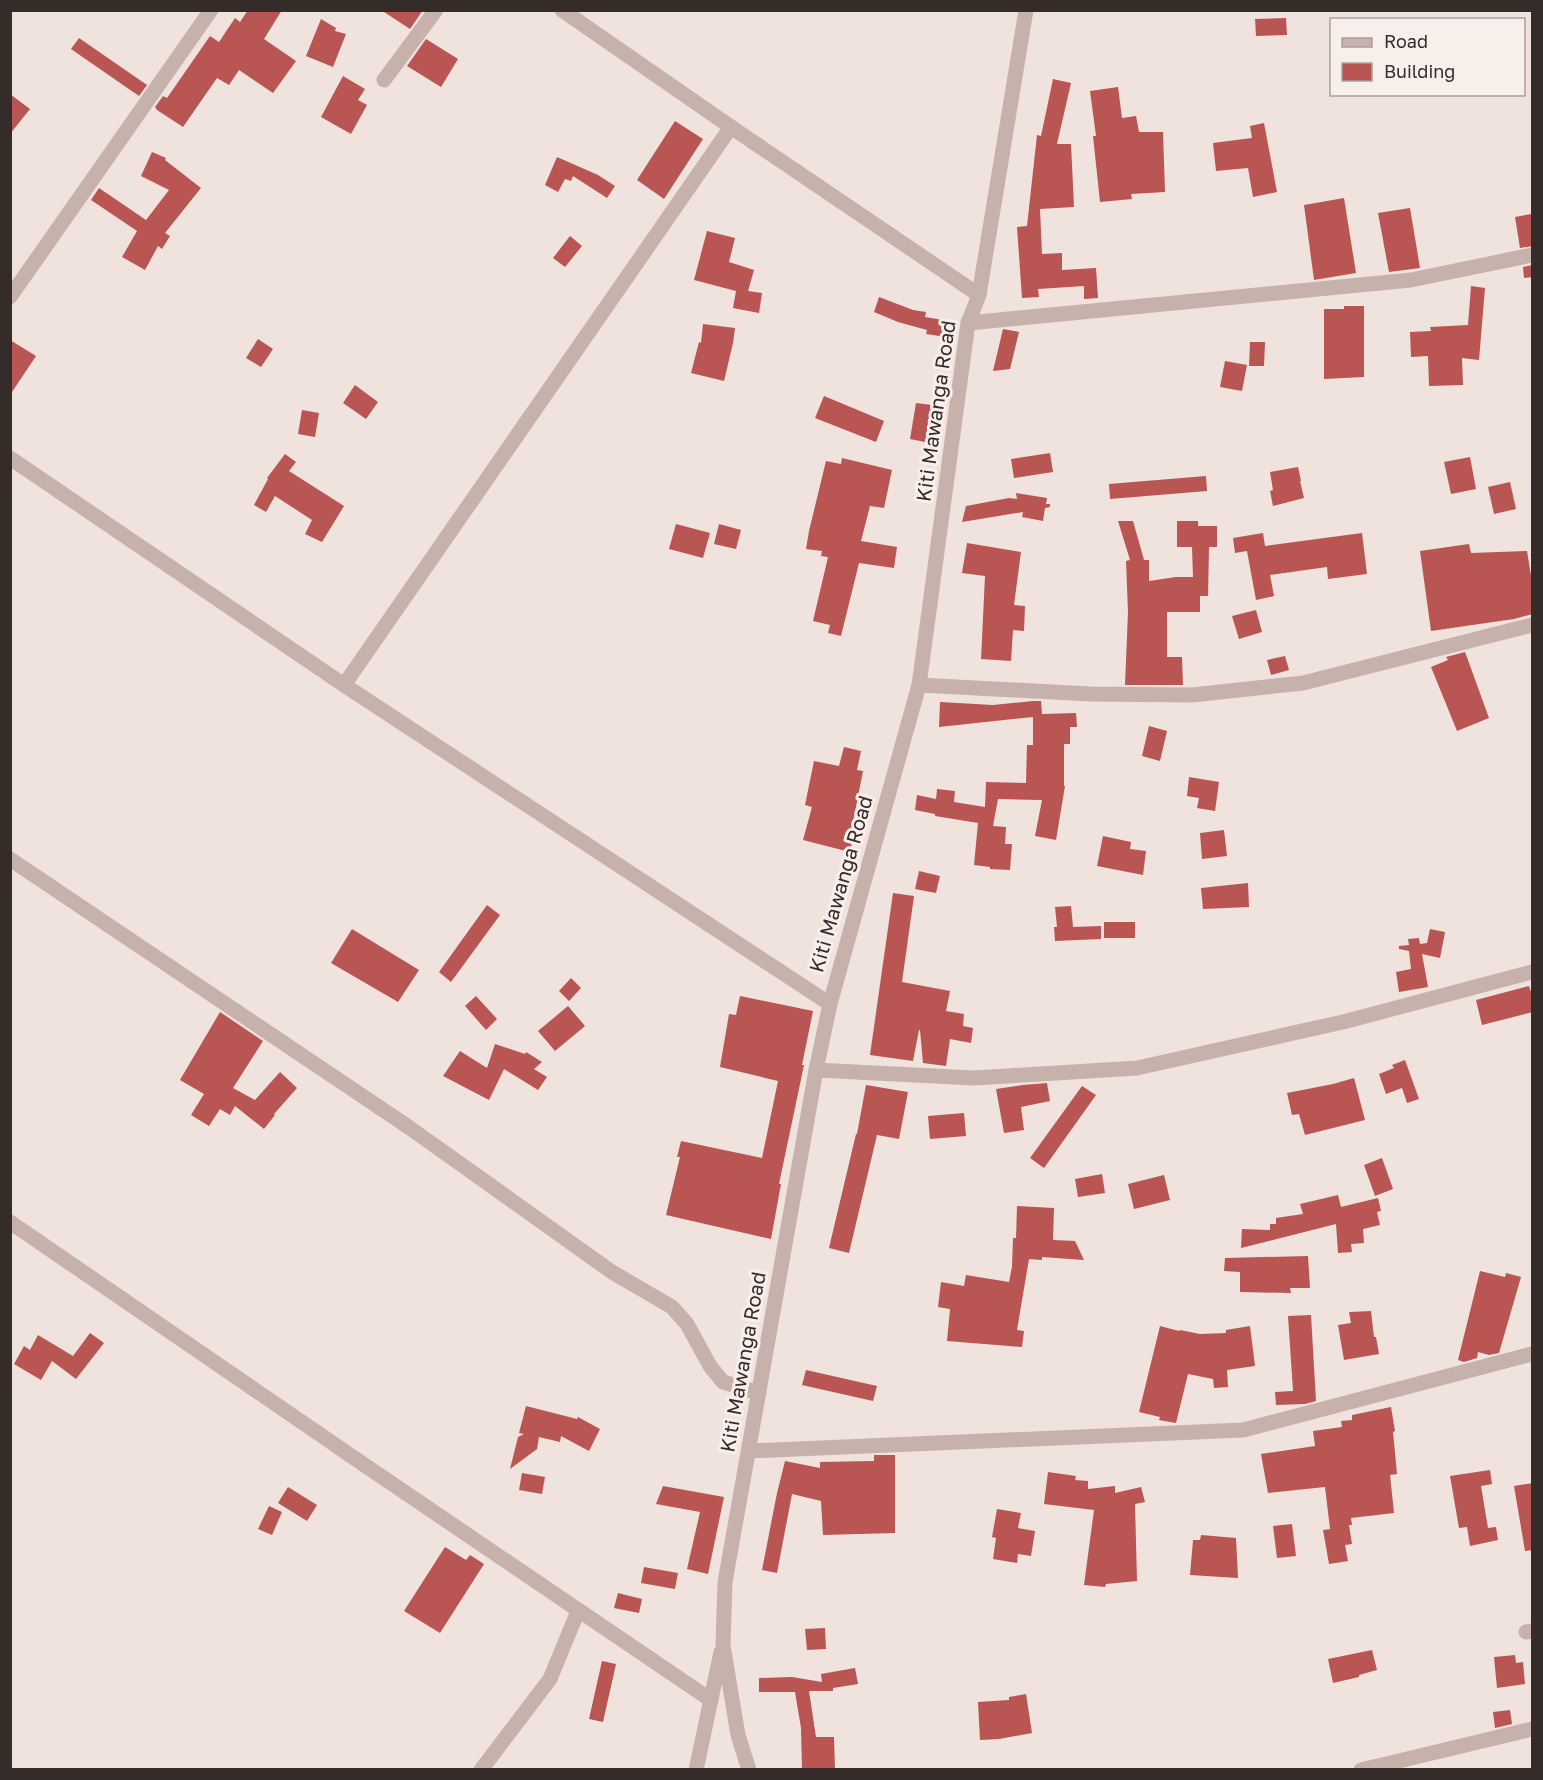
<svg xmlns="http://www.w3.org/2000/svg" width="1543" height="1780" viewBox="0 0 1543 1780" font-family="'Golos Text',sans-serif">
<rect width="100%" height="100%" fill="#f0e3de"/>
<!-- building -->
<g fill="#b95552">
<path d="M248,10H282L264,39L296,61L273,93L239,70L229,85L217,78L183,127L157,110L155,107L163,96L167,98L210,36L219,42L235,18L240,22Z"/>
<path d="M381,10H423L410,29Z"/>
<path d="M1286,18L1287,35L1256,36L1255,19Z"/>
<path d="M321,19L336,28L335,31L346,34L333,67L306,56Z"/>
<path d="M79,38L147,85L139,96L71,49Z"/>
<path d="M426,39L458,59L441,87L407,66Z"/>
<path d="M343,76L365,89L358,100L367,105L351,134L321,117Z"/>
<path d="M1053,79L1071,83L1057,144H1071L1074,207L1040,209L1042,254L1062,253V270L1096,268L1098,298L1084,299V286L1038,289L1039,297L1022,298L1017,227L1027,226L1037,135L1041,136Z"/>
<path d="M1118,87L1122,118L1136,116L1139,132H1163L1165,192L1131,194L1132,199L1100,202L1093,136H1096L1090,91Z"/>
<path d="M10,94L30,109L10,134Z"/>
<path d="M675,121L703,139L664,199L637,180Z"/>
<path d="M1264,123L1277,192L1253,197L1248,168L1216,171L1213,143L1252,138L1250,126Z"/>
<path d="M152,152L166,158L165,160L201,188L165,233L170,236L162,249L158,246L145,270L122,257L137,231L91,200L99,188L146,220L169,190L141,176Z"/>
<path d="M557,157L598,175L615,186L607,198L573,176L571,181L565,179L558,192L545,185Z"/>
<path d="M1344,198L1356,273L1314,280L1304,205Z"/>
<path d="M1410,208L1420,268L1389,272L1378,213Z"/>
<path d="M1531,214L1533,246L1520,248L1515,217Z"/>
<path d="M707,231L735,238L729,262L754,270L748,291L762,293L759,313L733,308L736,291L694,280Z"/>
<path d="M570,236L582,246L565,267L553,258Z"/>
<path d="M1533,265V277L1524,278L1523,267Z"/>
<path d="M1471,286L1485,288L1479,360L1462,358L1463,385L1429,386L1428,356L1411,357L1410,332L1431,331L1430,327L1468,325Z"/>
<path d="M879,297L913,310L926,312L925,317L949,321L946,337L926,334L927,330L898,322L874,312Z"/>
<path d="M1344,306H1364V377L1324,379V309H1344Z"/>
<path d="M703,324L735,328L733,343L724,381L691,373L699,342L701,343Z"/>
<path d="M1003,329L1019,332L1010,369L993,371Z"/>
<path d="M258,339L273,349L261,367L246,358Z"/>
<path d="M10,340L36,356L10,395Z"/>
<path d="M1250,342H1265L1264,366H1249Z"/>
<path d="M1225,361L1247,365L1242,391L1220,387Z"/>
<path d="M355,385L378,402L366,419L343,403Z"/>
<path d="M824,396L884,421L876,442L815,418Z"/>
<path d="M916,403L932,405L925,442L910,439Z"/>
<path d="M302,410L319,413L315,437L298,434Z"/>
<path d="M1050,453L1053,472L1014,478L1011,459Z"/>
<path d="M285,454L296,462L289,471L344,506L322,542L305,534L312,520L275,496L266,512L254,505L268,479L267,478Z"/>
<path d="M1470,457L1476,489L1451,494L1444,462Z"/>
<path d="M842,458L892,470L884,508L870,506L861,541L897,547L894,568L859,563L841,636L828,633L830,625L813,621L828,557L821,556L822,551L806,549L809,531L826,461L841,464Z"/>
<path d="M1298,467L1301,481H1300L1304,498L1273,506L1270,491L1273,490L1270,472Z"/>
<path d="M1206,476L1207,491L1110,499L1109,484Z"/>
<path d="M1510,482L1516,509L1494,514L1488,487Z"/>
<path d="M1016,493L1047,498L1046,504H1050V507L1045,508L1043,521L1022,517L1023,512L962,522L966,506L1009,498L1017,499Z"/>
<path d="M1118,521H1133L1144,560H1149V581L1176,577H1193L1192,547H1177V521H1198V526H1217V547H1209L1208,596H1200V612H1167V657H1182L1183,685H1125L1128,612L1126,561L1130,560Z"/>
<path d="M676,524L710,533L703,558L669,549Z"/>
<path d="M719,524L741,530L736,549L714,544Z"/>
<path d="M1263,533L1265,546L1362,533L1367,574L1328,579L1327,567L1270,575L1274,596L1256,600L1247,551L1235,553L1233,538Z"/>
<path d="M967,543L1021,552L1014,605L1025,606L1024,631L1013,630L1011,661L981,659L985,576L962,573Z"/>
<path d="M1469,544L1471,553L1527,551L1533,588V614L1514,619L1431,631L1420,551Z"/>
<path d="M1256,610L1262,632L1239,639L1232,616Z"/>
<path d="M1465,652L1489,718L1457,731L1431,667L1448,660L1446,657Z"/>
<path d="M1285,656L1289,670L1271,675L1267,660Z"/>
<path d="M1033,701H1041L1042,714L1076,713L1077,727H1070V744H1064V786H1065L1056,840L1035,836L1042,800L998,799L993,826L1006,827L1005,844H1012L1010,870L990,869V867L974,865L978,823L935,816V814L915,810L917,795L936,799L937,789L955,791L954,802L985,807L986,782L1026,783L1027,745H1033V717L939,727L940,702L993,705Z"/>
<path d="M1149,726L1167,731L1160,761L1142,756Z"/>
<path d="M844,747L861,751L857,770L863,771L850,837H853L850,852L803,840L812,807L805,805L814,761L839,766Z"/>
<path d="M1189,777L1219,782L1215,811L1197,808L1199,798L1187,796Z"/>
<path d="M1224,830L1227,856L1202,859L1200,833Z"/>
<path d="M1103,836L1131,842L1130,849L1146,851L1143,875L1097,866Z"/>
<path d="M919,871L940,876L936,893L915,889Z"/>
<path d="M1248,883L1249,907L1203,909L1201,888Z"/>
<path d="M893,893L914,896L902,982L950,991L946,1011L964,1014L963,1026L973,1028L971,1043L950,1039L946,1066L923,1063L920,1030H919L913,1061L870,1055Z"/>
<path d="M487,905L500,915L451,982L439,972Z"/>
<path d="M1071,906L1073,927L1101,926V939L1055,941L1054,927H1057L1055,907Z"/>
<rect x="1104" y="922" width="31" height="16"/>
<path d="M352,929L419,970L398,1002L331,963Z"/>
<path d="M1430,929L1445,932L1440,958L1422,954L1428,987L1399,992L1396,972L1411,969L1409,951L1399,949V946L1409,945L1408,939L1419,938L1420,944L1427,943Z"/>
<path d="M571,978L581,988L569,1001L559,991Z"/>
<path d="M1529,986L1533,998V1012L1482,1025L1476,1000Z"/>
<path d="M476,996L497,1019L486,1030L465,1006Z"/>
<path d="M740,996L813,1011L802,1065H804L779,1184H781L771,1239L666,1215L680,1157H677L681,1141L762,1158L778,1081L720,1067L729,1014L736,1015Z"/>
<path d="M568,1006L585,1026L555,1051L538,1031Z"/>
<path d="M220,1012L263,1041L233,1088L255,1100L280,1072L297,1088L274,1114L275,1115L264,1129L235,1106L230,1115L220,1109L209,1126L191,1115L204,1094L180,1080Z"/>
<path d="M495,1044L525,1054L526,1052L542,1062L534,1069L547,1077L538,1090L504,1069L489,1100L443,1076L460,1051L487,1068Z"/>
<path d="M1405,1060L1419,1099L1407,1103L1402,1088L1386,1094L1379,1074L1394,1068L1392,1065Z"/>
<path d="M1354,1078L1365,1120L1305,1135L1299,1114L1292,1115L1287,1093L1333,1084Z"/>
<path d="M1047,1083L1050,1101L1021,1107L1024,1130L1004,1133L996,1089L1023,1085Z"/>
<path d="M866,1085L908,1092L899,1139L877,1135L849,1253L829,1248L856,1134H857Z"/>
<path d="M1082,1086L1096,1095L1044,1168L1030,1158Z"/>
<path d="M964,1113L966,1136L930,1139L928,1116Z"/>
<path d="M1382,1158L1393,1189L1375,1196L1364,1165Z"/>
<path d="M1102,1174L1105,1193L1078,1197L1075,1179Z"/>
<path d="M1164,1175L1170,1200L1134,1209L1128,1184Z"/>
<path d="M1338,1195L1341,1207L1378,1198L1381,1211L1377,1212L1380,1225L1363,1229L1364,1243L1351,1244L1352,1252L1338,1253L1336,1224L1241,1248L1242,1229L1270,1230V1224H1276V1218L1303,1214L1300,1204Z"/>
<path d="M1017,1206L1054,1208L1053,1240L1075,1241L1084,1260L1042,1257V1260L1029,1259L1017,1330L1024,1331L1022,1347L947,1341L950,1309L938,1307L941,1282L964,1286L966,1275L1009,1282L1012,1267L1013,1238H1016Z"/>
<path d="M1308,1256L1310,1288H1290L1291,1293L1240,1292V1272L1224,1271L1225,1258Z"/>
<path d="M1480,1271L1505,1277L1506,1273L1521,1277L1499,1353L1489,1355L1478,1352L1477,1358L1464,1362L1458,1360Z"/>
<path d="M1371,1311L1374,1337H1376L1379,1354L1344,1360L1338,1325L1351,1323L1349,1312Z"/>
<path d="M1311,1315L1316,1401L1305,1404L1276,1405L1275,1392L1293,1391L1288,1316Z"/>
<path d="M1160,1326L1179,1331L1180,1330L1200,1334L1226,1333V1330L1250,1326L1255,1366L1227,1370L1228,1387L1214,1388L1213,1379L1188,1374L1176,1423L1159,1420L1160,1417L1139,1412Z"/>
<path d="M90,1333L104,1343L76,1379L52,1361L41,1380L14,1364L24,1346L30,1350L38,1335L73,1356Z"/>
<path d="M806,1370L877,1386L873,1401L802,1385Z"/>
<path d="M526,1406L577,1419L578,1417L600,1429L589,1451L561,1436L560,1442L539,1437L537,1449L510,1469L518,1437L524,1434L519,1433Z"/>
<path d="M1391,1407L1395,1431L1393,1432L1397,1474L1390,1475L1394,1513L1351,1518L1352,1525H1349L1352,1544L1345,1545L1348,1561L1329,1564L1323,1530L1330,1529L1325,1487L1268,1493L1261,1454L1315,1446L1313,1431L1342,1427L1341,1421L1352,1420V1415Z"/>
<path d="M874,1455H895V1533L823,1535L821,1501L792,1494L777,1573L762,1570L777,1493L785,1461L820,1468V1462L874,1461Z"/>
<path d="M1490,1470L1492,1484L1481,1486L1488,1528L1496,1527L1498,1540L1470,1546L1467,1527L1459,1528L1450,1476Z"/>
<path d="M1048,1472L1076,1476L1075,1480L1088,1481V1489L1115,1486V1493L1141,1487L1145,1502L1135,1504L1137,1581L1106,1584L1105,1587L1084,1585L1094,1510L1044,1504Z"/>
<path d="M522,1473L545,1477L542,1494L519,1490Z"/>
<path d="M1533,1483V1550L1525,1551L1514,1486Z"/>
<path d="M663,1486L724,1497L708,1574L687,1569L700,1512L656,1504Z"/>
<path d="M288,1487L317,1505L307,1521L278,1503Z"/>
<path d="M269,1506L282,1512L272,1535L258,1529Z"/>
<path d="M997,1509L1021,1513L1018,1528L1035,1531L1031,1556L1018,1554L1017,1563L993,1559L996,1538L992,1537Z"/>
<path d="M1292,1524L1296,1556L1277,1558L1273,1526Z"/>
<path d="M1201,1535L1236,1538L1238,1578L1190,1575L1193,1540H1200Z"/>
<path d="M445,1547L466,1560L470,1555L484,1564L440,1633L404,1611Z"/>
<path d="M644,1567L678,1573L675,1589L641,1583Z"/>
<path d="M618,1593L642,1599L639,1613L614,1608Z"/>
<path d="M825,1628L826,1649L807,1650L805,1629Z"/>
<path d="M1372,1650L1377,1670L1359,1675V1677L1333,1683L1328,1659Z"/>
<path d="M1515,1655L1516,1663L1523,1662L1525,1684L1497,1688L1494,1657Z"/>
<path d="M602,1661L616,1664L603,1722L589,1719Z"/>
<path d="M855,1668L858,1684L833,1688V1691H809L816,1737H834L835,1770H802L801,1728L795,1692H759V1678L792,1677L822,1682L821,1674Z"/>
<path d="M1026,1694L1032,1733L999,1739L980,1740L978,1702L1009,1700V1697Z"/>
<path d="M1510,1710L1512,1724L1495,1728L1493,1712Z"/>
</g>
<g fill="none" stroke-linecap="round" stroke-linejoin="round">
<!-- street -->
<g stroke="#c7b2ab" stroke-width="15">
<path d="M562,10L731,127L979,295"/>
<path d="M384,80L436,10"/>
<path d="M10,297L211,10"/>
<path d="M968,323L1411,280L1532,255"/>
<path d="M10,458L344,685L830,1004"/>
<path d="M344,685L731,127"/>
<path d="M919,685L1090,694L1192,695L1303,683L1532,625"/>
<path d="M10,859L410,1128L612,1272L672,1307L687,1324L710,1366L723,1382L759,1393"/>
<path d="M816,1070L974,1078L1137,1068L1343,1022L1532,972"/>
<path d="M10,1222L363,1464L711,1700"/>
<path d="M749,1451L1243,1430L1532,1354"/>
<path d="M1526,1632L1532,1631"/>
<path d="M481,1770L550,1679L578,1611"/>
<path d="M696,1770L721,1652"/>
<path d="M749,1770L738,1735L723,1645L725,1582L816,1070L830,1004L919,685L968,323L979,295L1026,10"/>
<path d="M1361,1770L1532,1729"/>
</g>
</g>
<g text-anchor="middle" stroke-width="6" stroke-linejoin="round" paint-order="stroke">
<!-- street labels -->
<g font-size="20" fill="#352b29" stroke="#f8eeea">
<text transform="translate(936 411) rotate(-82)" y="7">Kiti Mawanga Road</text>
<text transform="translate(841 884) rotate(-74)" y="7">Kiti Mawanga Road</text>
<text transform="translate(743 1362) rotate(-80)" y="7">Kiti Mawanga Road</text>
</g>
</g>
<!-- border -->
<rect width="1543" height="1780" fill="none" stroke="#352b29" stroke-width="24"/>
<!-- legend -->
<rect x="1330" y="18" width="195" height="78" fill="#f8eeea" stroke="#aaa09d" stroke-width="1.5"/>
<rect x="1342" y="38" width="30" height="9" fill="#c7b2ab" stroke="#aaa09d" stroke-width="1.5"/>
<text x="1384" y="48" font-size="18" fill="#352b29">Road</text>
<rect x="1342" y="63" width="30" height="18" fill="#b95552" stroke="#aaa09d" stroke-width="1.5"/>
<text x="1384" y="78" font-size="18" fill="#352b29">Building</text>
</svg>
